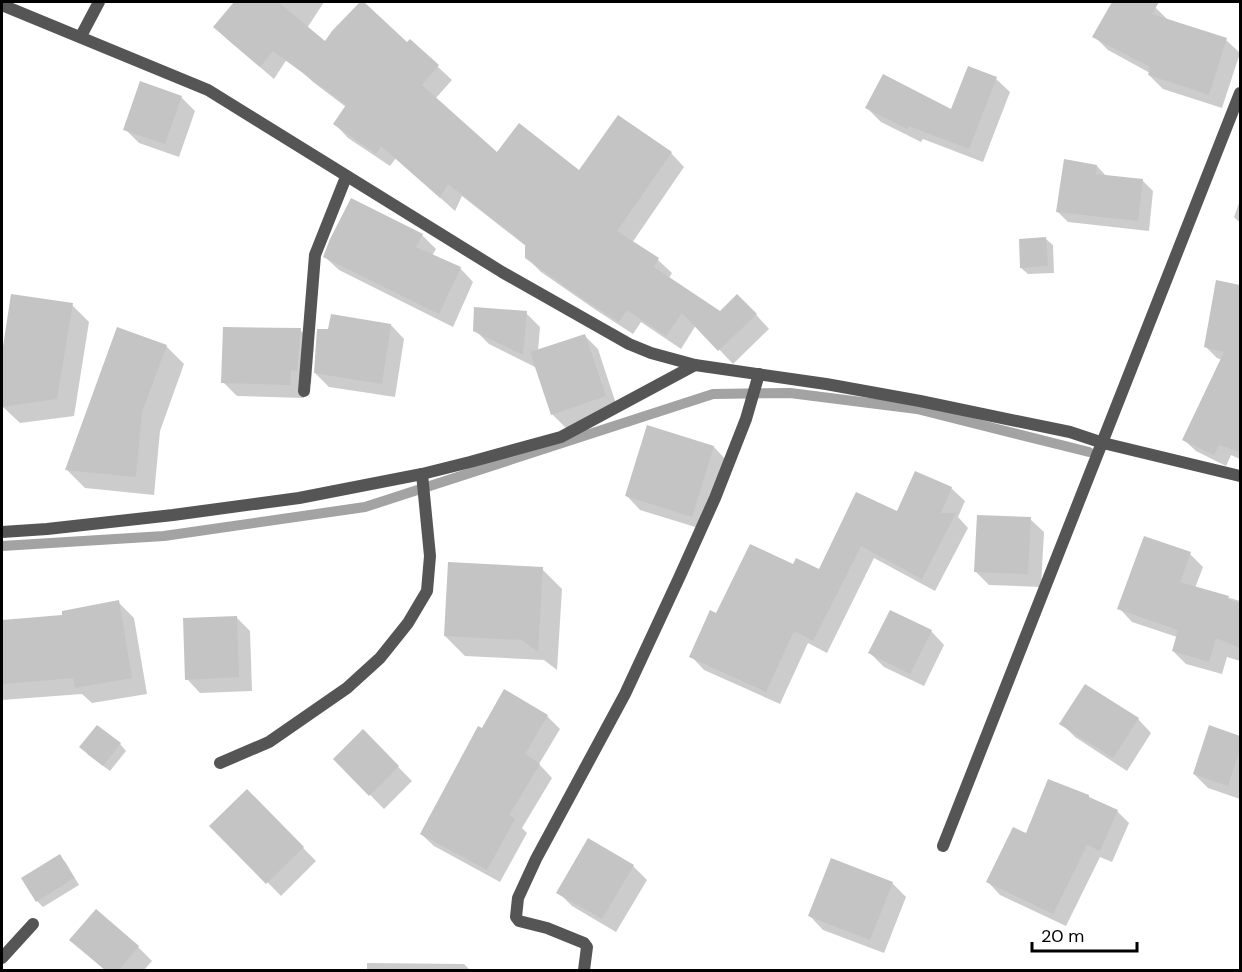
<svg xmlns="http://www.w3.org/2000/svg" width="1242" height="972" viewBox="0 0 1242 972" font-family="'DM Sans',sans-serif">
<rect width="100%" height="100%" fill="#fff"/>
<!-- shadow -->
<g fill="#0003">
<path d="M233,2H324L274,79L228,40L215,27L235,3Z"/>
<path d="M362,2L407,45L410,41L452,80L435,99L497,154L580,172L671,153L684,167L632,243L658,260L672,273L669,278L720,313L751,309L769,329L733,364L696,325L681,349L641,322L633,334L596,310L541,272L527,258V247L462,196L455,211L396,158L390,166L348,138L335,124L346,107L313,82L299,69Z"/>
<path d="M1113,2H1145L1155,7L1169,21L1226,40L1240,53L1222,108L1163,89L1149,75L1150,73L1108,50L1094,36Z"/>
<path d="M996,79L1010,92L983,162L923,139L921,142L881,122L867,108L952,111Z"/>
<path d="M141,83L182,98L195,111L179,157L139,143L125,129Z"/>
<path d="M1097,166L1107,177L1142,180L1153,191L1149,231L1068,222L1057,211Z"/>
<path d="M1240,200V223L1234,217Z"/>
<path d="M422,235L436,249L432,256L460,268L473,282L453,327L339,270L325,257Z"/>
<path d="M1046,239L1053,245L1054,273L1028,274L1021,268Z"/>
<path d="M1217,282L1240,286V459L1231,455L1226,466L1196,451L1184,440L1222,360L1217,358L1205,346Z"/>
<path d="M12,296L72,305L89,322L74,416L20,423L2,406V363Z"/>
<path d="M526,313L540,327L538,351L584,335L598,349L618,410L566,428L552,414L537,368L489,344L475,330Z"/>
<path d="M391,325L404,339L395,397L329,387L315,373Z"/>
<path d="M300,330L314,343L311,384L304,383V398L237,396L223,382Z"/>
<path d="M166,346L184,364L160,431L154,495L85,488L67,470Z"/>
<path d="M714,447L727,461L705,530L640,510L627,496Z"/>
<path d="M951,488L965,501L958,517L968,528L935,591L874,558L827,653L808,643L780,704L704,670L691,656L717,615L794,566L819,571L898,513Z"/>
<path d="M1030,519L1044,532L1041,587L989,585L975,571Z"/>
<path d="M1190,554L1203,567L1195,588L1240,601V661L1227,657L1222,674L1186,664L1173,651L1177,637L1132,622L1119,608Z"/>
<path d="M542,569L562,589L557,670L544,660L465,656L445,636Z"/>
<path d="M118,602L134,618L147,694L92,703L82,694L2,700V622L64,616Z"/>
<path d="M236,617L250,631L252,691L200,693L187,679Z"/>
<path d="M931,631L944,645L924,686L884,667L870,653Z"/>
<path d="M547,716L560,729L539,764L552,778L522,828L527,833L500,882L434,846L421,834L482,730Z"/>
<path d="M1138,719L1151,733L1127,771L1075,737L1061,723Z"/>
<path d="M1210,727L1240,737V799L1208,788L1194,774Z"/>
<path d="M363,731L412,781L384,809L335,759Z"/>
<path d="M120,744L126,751L110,771L87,754Z"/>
<path d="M247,791L316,861L281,896L212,826Z"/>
<path d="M1089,797L1092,800L1117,811L1129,823L1112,862L1100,857L1066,926L1000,895L988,882L1026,835Z"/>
<path d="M60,856L66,863L79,885L43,907L37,901Z"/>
<path d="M633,866L647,880L616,932L572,906L558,892Z"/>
<path d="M892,883L906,897L884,953L823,930L810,916Z"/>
<path d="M96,911L138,947L152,961L144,970H105L71,940Z"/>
<path d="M367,963L464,964L470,970H367Z"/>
</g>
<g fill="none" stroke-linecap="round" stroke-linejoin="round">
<!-- stream -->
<path stroke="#a3a3a3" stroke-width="10" d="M2,546L164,536L365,507L713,394L790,393L917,409L1089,452"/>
</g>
<!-- building -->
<g fill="#c4c4c4">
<path d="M234,2H278L325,41L332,31L360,2H364L407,42L410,39L439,65L422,85L497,152L519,123L579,170L618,115L672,152L617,231L659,258L654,267L720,311L737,294L757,314L718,351L682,313L666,336L627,310L619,322L580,297L525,258V247L526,245L448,184L440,198L381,146L376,154L333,124L346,105L273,51L260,67L213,27Z"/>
<path d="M1112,2H1159L1152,14L1227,38L1209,95L1148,75L1150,67L1092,37Z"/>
<path d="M968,66L997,77L969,149L909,126L907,129L865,108L883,74L951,109Z"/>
<path d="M140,81L182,96L165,144L123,130Z"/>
<path d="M1064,159L1097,165L1096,174L1143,179L1138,221L1056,212Z"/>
<path d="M351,198L423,234L416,247L461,267L439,314L323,257L330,239Z"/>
<path d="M1046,237L1048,266L1020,268L1019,239Z"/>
<path d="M1216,280L1240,285V452L1219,445L1214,455L1182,440L1224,352L1204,347Z"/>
<path d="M11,294L73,303L57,399L2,407V353Z"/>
<path d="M474,307L527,311L523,355L473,331Z"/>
<path d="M331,314L391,324L382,384L314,373L317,329H328Z"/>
<path d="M117,327L167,345L142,412L136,477L65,470Z"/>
<path d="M223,327L301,328L297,371L291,370L290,385L221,383Z"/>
<path d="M585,334L606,396L551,415L530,352Z"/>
<path d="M647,425L714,446L692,517L625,496Z"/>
<path d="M915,471L952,487L941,513H956L922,579L861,546L813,641L794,631L766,692L689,657L710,610L716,613L750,544L793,564L796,558L819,569L856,492L897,511Z"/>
<path d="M977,515L1031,517L1028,574L974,572Z"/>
<path d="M1144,536L1191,552L1180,582L1229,596L1228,599L1240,604V648L1216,638L1209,662L1172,651L1178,630L1117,609Z"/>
<path d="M448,562L543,567L538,652L522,640L444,636Z"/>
<path d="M119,600L132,678L75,688L73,678L2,684V620L62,615V611Z"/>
<path d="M890,610L932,630L910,674L868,653Z"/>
<path d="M237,616L239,677L185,680L183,618Z"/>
<path d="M1085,684L1139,718L1113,758L1059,724Z"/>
<path d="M504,689L548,715L525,754L540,764L509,815L515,819L487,870L420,834L478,726L482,728Z"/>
<path d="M97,725L121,743L103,766L79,747Z"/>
<path d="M1209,725L1240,736V749L1228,786L1193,774Z"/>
<path d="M363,729L399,766L369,796L333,759Z"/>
<path d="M1048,779L1089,795V797L1118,810L1100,851L1087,845L1053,914L986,882L1013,827L1026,833Z"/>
<path d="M247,789L304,847L266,884L209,826Z"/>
<path d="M588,838L634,865L602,919L556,893Z"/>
<path d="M60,854L74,878L36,902L21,878Z"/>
<path d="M831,858L893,882L870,940L808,916Z"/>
<path d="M96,909L139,946L119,970H105L69,940Z"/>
</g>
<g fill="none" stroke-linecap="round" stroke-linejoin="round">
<!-- street -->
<g stroke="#555" stroke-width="12">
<path d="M2,5L208,90L502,272L629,344L651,353L695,365L826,384L920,401L1070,432L1103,443L1240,476"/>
<path d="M81,36L99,2"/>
<path d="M304,391L315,255L346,177"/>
<path d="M2,532L47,529L173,515L299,498L422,474L470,462L561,437L695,365"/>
<path d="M220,763L269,742L347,688L380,658L408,623L427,591L430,556L422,474"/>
<path d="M943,846L1240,93"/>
<path d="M2,958L33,924"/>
<path d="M584,970L587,947L584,943L547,928L519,921L516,917L518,898L536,859L625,694L679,578L715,498L746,419L759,374"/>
</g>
</g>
<!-- border -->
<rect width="1242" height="972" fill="none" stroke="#000000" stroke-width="6"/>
<!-- scale -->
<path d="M1032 942v9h105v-9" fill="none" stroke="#000000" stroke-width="3"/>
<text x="1041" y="942" font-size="18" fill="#000000" stroke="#ffffff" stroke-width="4.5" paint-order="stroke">20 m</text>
</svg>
